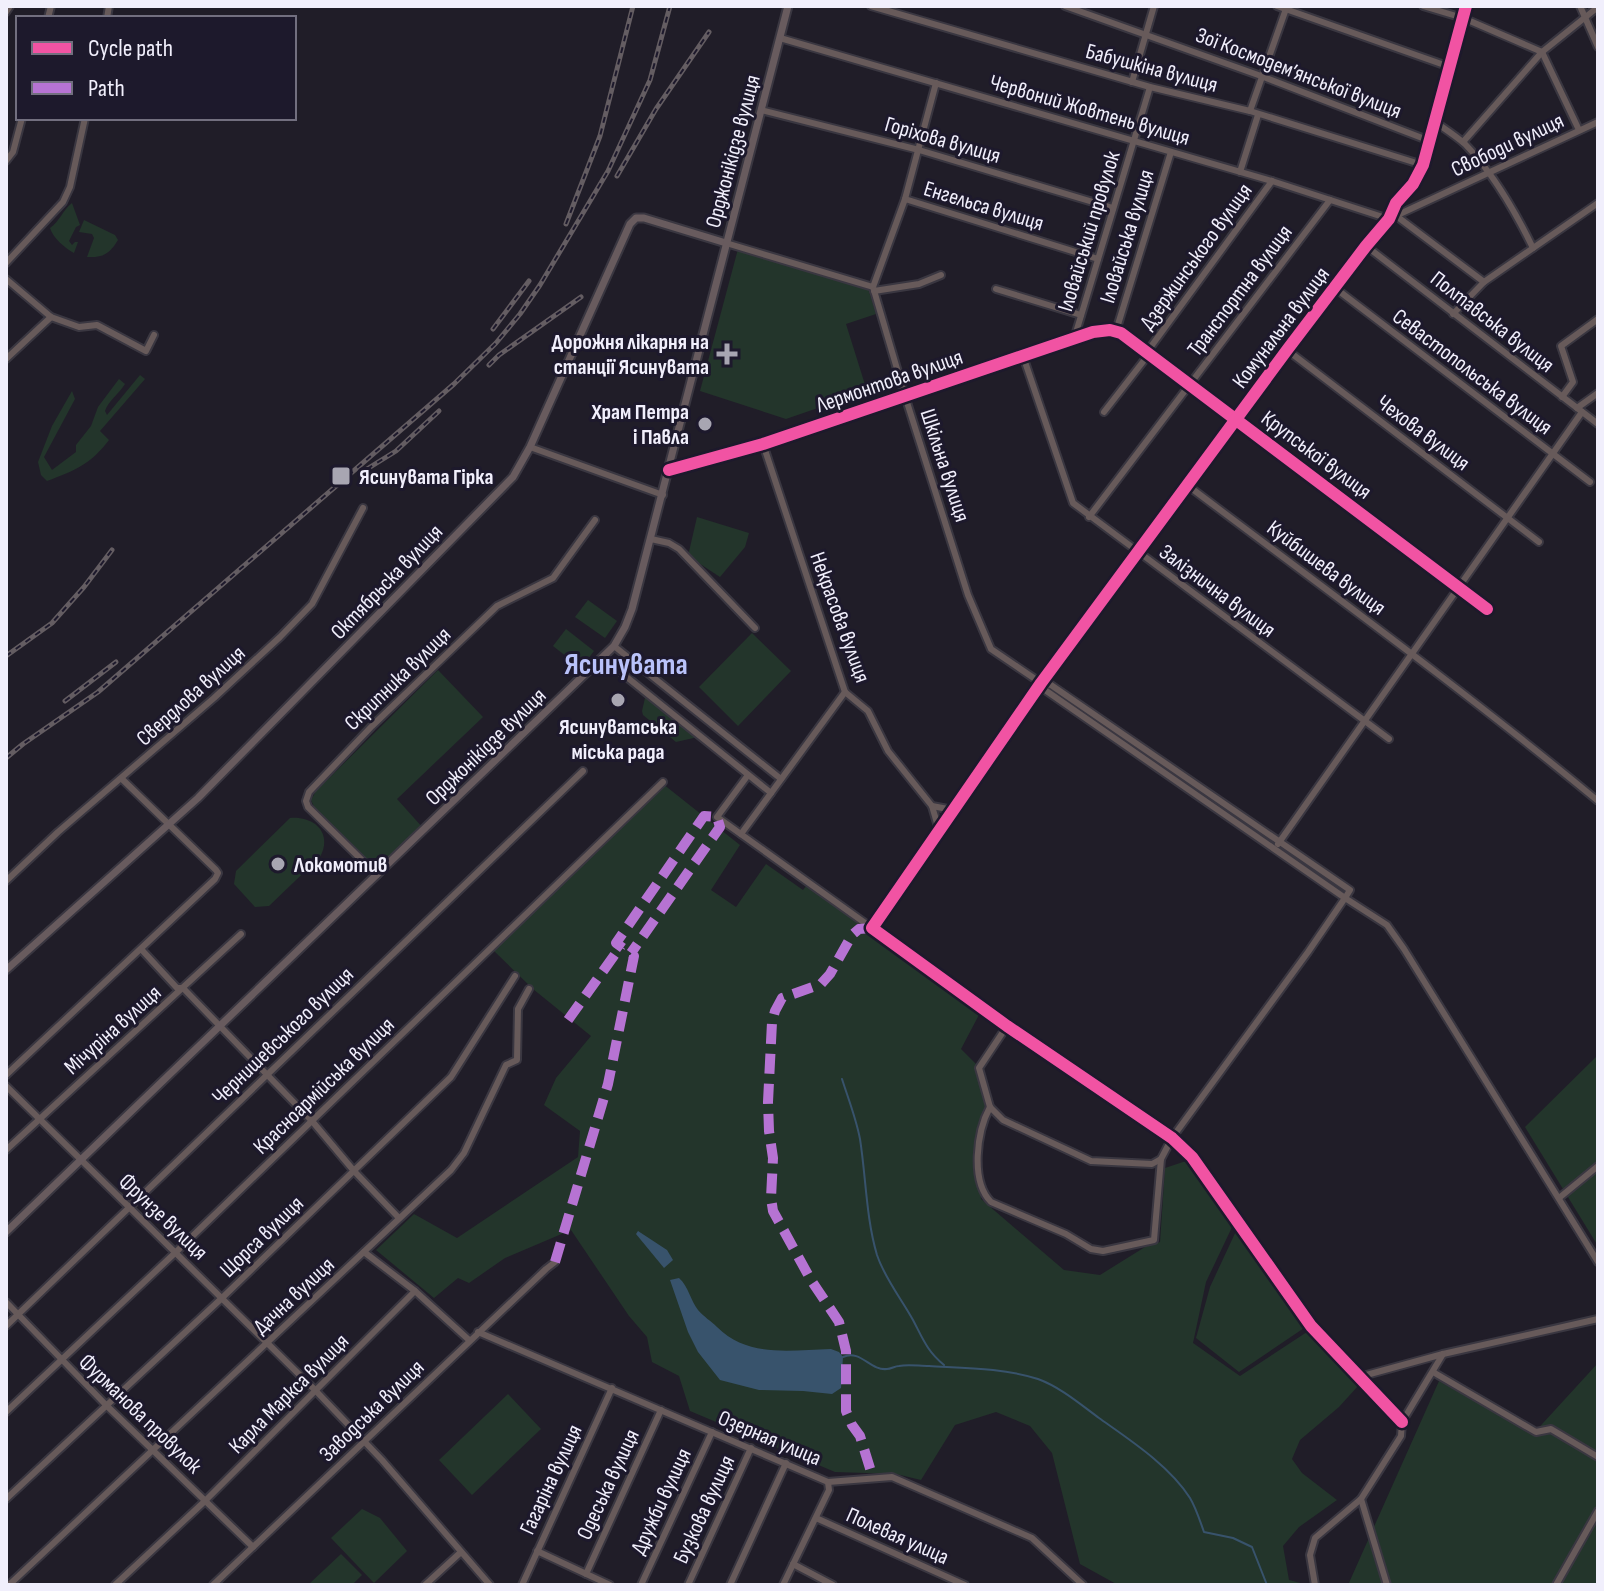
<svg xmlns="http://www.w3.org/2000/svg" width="1604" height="1591" viewBox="0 0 1604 1591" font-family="'Sofia Sans Condensed',sans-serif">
<rect width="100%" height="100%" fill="#201d28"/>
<!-- green -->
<g fill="#23352b">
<path d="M72,203L80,225L76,227L69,241L72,245L75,242H78L74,253C65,248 53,238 50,228C60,221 62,211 72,203Z"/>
<path d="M84,220L115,235L118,240C110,253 104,258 87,257L94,238L92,234L79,232Z"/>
<path d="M738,249L868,288L876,314L846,324L867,391L786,419L700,391Z"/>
<path d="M140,375L145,379L100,431L109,440C91,464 74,471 47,481L41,475L38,462L52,426L72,391L75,399L44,457L52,470L76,452V445L91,426L98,407L119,379L125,384C119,394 108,401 105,411L107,415Z"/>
<path d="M697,517L749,533L745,547L720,577L688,556Z"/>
<path d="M588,600L617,621L605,638L575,617Z"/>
<path d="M566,629L594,651L581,668L553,646Z"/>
<path d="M752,633L791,671L738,726L699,687Z"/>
<path d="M438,670L483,717L397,799L423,828L377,872L315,809L311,800L316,791Z"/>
<path d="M647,697L698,737L676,742L643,715L642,711L645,698Z"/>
<path d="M663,784L740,845L711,890L736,907L766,864L803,890L807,885L981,1011L961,1049L979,1067L987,1106L976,1137L981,1199L1064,1270L1100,1275L1145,1247L1160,1242L1165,1168L1189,1160L1234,1223L1206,1282L1193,1343L1240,1376L1310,1330L1358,1386L1339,1407L1300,1440L1292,1459L1302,1473L1337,1500L1299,1527L1283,1546L1289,1580L1308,1585H1118L1080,1564L1052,1453L1030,1426L996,1412L955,1425L921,1480L896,1474L835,1472L690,1411L679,1376L652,1362L647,1337L629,1316L571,1230L505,1258L469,1283L458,1278L434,1298L376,1250L414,1214L457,1238L578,1157L580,1131L544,1105L556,1078L591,1036L533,989L493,950Z"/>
<path d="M290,818C314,816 333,833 320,857L269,906L255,907L234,884L236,871Z"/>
<path d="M1598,1055V1246L1525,1127Z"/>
<path d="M1237,1229L1296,1310L1310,1324L1239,1372L1196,1338L1210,1287Z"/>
<path d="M1598,1363V1585H1348L1439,1381L1533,1434Z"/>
<path d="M508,1394L541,1429L472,1495L439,1460Z"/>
<path d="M362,1509L380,1518L407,1551L374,1583L331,1538Z"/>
<path d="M341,1554L362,1575L352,1585H308Z"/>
</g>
<!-- water -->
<g fill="#38536c">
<path d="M638,1231L667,1250L673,1260L664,1268L636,1234Z"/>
<path d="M679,1278C689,1287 690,1300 698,1310C704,1317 711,1321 717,1327C748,1358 790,1350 831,1349L839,1352L843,1357L841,1388L832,1394L803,1391L759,1390L720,1380L698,1352L688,1332L670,1280Z"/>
</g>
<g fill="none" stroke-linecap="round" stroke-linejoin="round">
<!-- stream -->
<g stroke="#38536c" stroke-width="2">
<path d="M842,1079C848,1098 856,1118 860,1139C866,1177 866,1218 877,1255C885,1279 901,1298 913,1320C923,1339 927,1351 944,1365"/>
<path d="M843,1357C861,1349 870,1371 887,1369C891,1369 895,1366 899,1366C908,1364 919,1366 929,1366C964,1368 1004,1368 1038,1379C1060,1387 1080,1404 1099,1418C1130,1440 1170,1466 1190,1498C1196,1508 1200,1521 1204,1532L1233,1538L1252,1547L1267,1585"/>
</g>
<defs>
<g id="minor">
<path d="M871,6L1150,87L1250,111L1423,165"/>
<path d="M1065,6L1261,76L1430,141"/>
<path d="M1277,6L1450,67"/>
<path d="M1423,6L1463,18L1542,52L1579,130"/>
<path d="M1580,6L1598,47"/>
<path d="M6,12L10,6"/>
<path d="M48,18L51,6"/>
<path d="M107,18L109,6"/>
<path d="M780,38L1272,181L1389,219"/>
<path d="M1132,82L1154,6"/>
<path d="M761,110L919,150L1113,208"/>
<path d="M1250,111L1287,6"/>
<path d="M1435,122C1445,129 1456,136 1465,144C1494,174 1515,211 1533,248"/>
<path d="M1463,142L1542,52L1598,7"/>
<path d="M6,161L13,152L22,118"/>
<path d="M1240,172L1258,115"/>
<path d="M905,199L1098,259"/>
<path d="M1395,215L1484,282"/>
<path d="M1389,219L1598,122"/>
<path d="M726,243L873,287L905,396L968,595L991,649L1041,683L1045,690L1345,898L1308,952L1172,1138L1161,1159L1152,1164L1091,1161L1003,1120L990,1107L979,1068L1007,1026"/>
<path d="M1366,246L1598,424"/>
<path d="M6,263L63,202L70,187L85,118"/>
<path d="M6,279L51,317L79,327L97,325L146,351L154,335"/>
<path d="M873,287L905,199L936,83"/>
<path d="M1335,288L1590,482"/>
<path d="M996,289L1081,315"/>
<path d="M874,291L919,284L941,275"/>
<path d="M1453,314L1484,282L1598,203"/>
<path d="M1116,331L1171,152"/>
<path d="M1074,339L1150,87"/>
<path d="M1287,350L1539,542"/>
<path d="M1147,352L1272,181"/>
<path d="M1023,356L1073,503L1389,739"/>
<path d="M6,359L51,317"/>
<path d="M1562,397L1573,382L1561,346L1598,319"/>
<path d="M1577,408L1598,393"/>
<path d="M1104,412L1149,354"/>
<path d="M763,444L845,692L868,711L888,751L932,806L953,810"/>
<path d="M530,447L663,495"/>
<path d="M669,470L763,444L1093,332L1110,330L1121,333L1487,609"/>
<path d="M1187,485C1325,589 1465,691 1598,801"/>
<path d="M1089,517L1330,200"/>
<path d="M651,539L669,543L679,549L755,628"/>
<path d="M614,646L781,779"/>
<path d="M603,658L771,793"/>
<path d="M1041,683L1051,685L1350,890L1345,898L1387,925L1404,949L1598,1262"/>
<path d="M748,775L717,817L872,928"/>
<path d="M932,806L939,830"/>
<path d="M741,834L845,692"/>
<path d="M1278,844L1582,412"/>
<path d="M377,875L308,807L306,801L309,792L372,726L497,606L553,578L595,520"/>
<path d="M6,881L58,832L214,698L280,637L312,604L363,508"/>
<path d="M141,949L177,988H183L312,1121L354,1171L399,1218"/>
<path d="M6,1075L215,879L218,873L216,870L122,779"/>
<path d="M6,1086L315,1390L382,1460L490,1585"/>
<path d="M990,1107C977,1131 970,1181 991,1202L1066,1234L1091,1249L1103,1251L1154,1240L1161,1159"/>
<path d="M6,1150L241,934"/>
<path d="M1559,1198L1598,1166"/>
<path d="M364,1252L415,1291L469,1340"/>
<path d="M6,1302L106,1405L253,1547"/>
<path d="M6,1326L583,771"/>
<path d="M478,1332L828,1482L892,1477L1032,1538L1083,1585"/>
<path d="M1433,1372L1536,1432L1551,1429L1598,1457"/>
<path d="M1359,1377L1443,1354L1598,1319"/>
<path d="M6,1412L176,1252L663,782"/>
<path d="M1402,1422L1311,1326L1192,1157L1172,1138L1007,1026L872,928L1041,683L1287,350L1366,246L1389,219L1396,203L1413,184L1423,165L1466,6"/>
<path d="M6,1499L222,1298L451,1077L515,976"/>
<path d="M1361,1499L1387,1585"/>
<path d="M816,1518L965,1585"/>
<path d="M537,1551L610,1585"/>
<path d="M793,1564L833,1585"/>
<path d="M586,1574L661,1410"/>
<path d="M9,1585L451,1170L464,1153L506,1065L517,1060L518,1009L529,989"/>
<path d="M115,1585L205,1501L415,1291"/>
<path d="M213,1585L546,1269L555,1262"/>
<path d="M425,1585L461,1552"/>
<path d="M522,1585L612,1388"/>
<path d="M641,1585L712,1432"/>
<path d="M688,1585L751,1448"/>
<path d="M730,1585L786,1463"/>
<path d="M783,1585L829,1490L828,1482"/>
<path d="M1315,1585L1310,1555L1315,1538L1361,1499L1401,1436L1402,1422L1443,1354"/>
<path d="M1556,1585L1598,1511"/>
</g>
<g id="major">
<path d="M6,970L198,798L513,477L530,447L630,224L636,218H644L726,243"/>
<path d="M6,1232L614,646L625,627L632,609L788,6"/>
</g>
</defs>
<!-- minor casing -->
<use href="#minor" stroke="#3a3741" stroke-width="10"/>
<!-- major casing -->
<use href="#major" stroke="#3a3741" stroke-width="11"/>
<!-- minor -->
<use href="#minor" stroke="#675a5a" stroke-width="6"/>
<!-- major -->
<use href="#major" stroke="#685b5e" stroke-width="7"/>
<defs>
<g id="rail">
<path d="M617,176L656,109L709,32"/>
<path d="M566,224L600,136L633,6"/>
<path d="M493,329L529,281"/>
<path d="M489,365L499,355L581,297"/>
<path d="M367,469L396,451L439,411"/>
<path d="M6,656L52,623L84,587L112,550"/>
<path d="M65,701L116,662"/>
<path d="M6,758L23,744L98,692L454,384L496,343L520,314L540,285L608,171L650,80L670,6"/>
</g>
</defs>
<!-- rail casing -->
<use href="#rail" stroke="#645d62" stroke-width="5"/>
<!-- rail -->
<use href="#rail" stroke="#1d192c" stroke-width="2" stroke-dasharray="6" stroke-linecap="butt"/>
<!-- quiet -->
<g stroke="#b673d3" stroke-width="10" stroke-dasharray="20 10" stroke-linecap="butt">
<path d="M872,928L859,929L852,935L830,974L821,984L782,998L775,1011L772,1022L768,1102L769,1131L773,1158L771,1198L773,1211L811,1280L839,1322L846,1351V1411L852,1425L860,1436L873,1478"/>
<path d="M568,1020L621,946"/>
<path d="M555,1262L608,1084L634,956L616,943L704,816L717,817L720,827L631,953"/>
</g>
<defs>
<g id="cycleway">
<path d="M669,470L763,444L1093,332L1110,330L1121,333L1487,609"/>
<path d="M1402,1422L1311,1326L1192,1157L1172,1138L1007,1026L872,928L1041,683L1287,350L1366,246L1389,219L1396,203L1413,184L1423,165L1466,6"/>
</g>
</defs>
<!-- cycleway casing -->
<use href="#cycleway" stroke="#1d192c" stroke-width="17"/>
<!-- cycleway -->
<use href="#cycleway" stroke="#f153a3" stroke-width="12"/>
</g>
<!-- markers -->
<g fill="#a8a6b2" stroke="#1d192c" stroke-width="3">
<path d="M723 342h8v8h8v8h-8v8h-8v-8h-8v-8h8z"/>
<circle cx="705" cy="424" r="8"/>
<rect x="331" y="466" width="20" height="20" rx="4"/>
<circle cx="618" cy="700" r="8"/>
<circle cx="278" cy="864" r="8"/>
</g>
<g text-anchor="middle" stroke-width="6" stroke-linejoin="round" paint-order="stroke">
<!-- street labels -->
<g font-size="22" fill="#f1effc" stroke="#1d192c">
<text transform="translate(1152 67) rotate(15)" y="8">Бабушкіна вулиця</text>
<text transform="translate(1299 72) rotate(21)" y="8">Зої Космодем’янської вулиця</text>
<text transform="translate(1090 109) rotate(16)" y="8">Червоний Жовтень вулиця</text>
<text transform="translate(943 139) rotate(16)" y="8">Горіхова вулиця</text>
<text transform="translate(1507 144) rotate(-25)" y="8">Свободи вулиця</text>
<text transform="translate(732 151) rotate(-75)" y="8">Орджонікідзе вулиця</text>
<text transform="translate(984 205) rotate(17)" y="8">Енгельса вулиця</text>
<text transform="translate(1088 231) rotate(-73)" y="8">Іловайський провулок</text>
<text transform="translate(1126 236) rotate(-73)" y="8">Іловайська вулиця</text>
<text transform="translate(1195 256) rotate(-54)" y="8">Дзержинського вулиця</text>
<text transform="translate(1239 290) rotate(-53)" y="8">Транспортна вулиця</text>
<text transform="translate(1493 321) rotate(38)" y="8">Полтавська вулиця</text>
<text transform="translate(1280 327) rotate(-53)" y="8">Комунальна вулиця</text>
<text transform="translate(1473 371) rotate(37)" y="8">Севастопольська вулиця</text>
<text transform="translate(889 380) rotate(-19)" y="8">Лермонтова вулиця</text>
<text transform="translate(1424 432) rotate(37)" y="8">Чехова вулиця</text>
<text transform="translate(1317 454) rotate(37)" y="8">Крупської вулиця</text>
<text transform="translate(946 465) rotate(72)" y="8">Шкільна вулиця</text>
<text transform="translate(1327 567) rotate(37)" y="8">Куйбишева вулиця</text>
<text transform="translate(386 581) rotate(-46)" y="8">Октябрьска вулиця</text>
<text transform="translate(1218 590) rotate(37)" y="8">Залізнична вулиця</text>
<text transform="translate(841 617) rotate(70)" y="8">Некрасова вулиця</text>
<text transform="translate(397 678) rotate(-44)" y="8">Скрипника вулиця</text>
<text transform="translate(190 695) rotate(-42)" y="8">Свердлова вулиця</text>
<text transform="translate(485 746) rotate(-44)" y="8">Орджонікідзе вулиця</text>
<text transform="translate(112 1029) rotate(-42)" y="8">Мічуріна вулиця</text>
<text transform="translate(282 1035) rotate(-44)" y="8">Чернишевського вулиця</text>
<text transform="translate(323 1085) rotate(-44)" y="8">Красноармійська вулиця</text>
<text transform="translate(164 1216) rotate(44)" y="8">Фрунзе вулиця</text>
<text transform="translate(261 1236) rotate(-44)" y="8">Щорса вулиця</text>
<text transform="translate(293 1295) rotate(-43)" y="8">Дачна вулиця</text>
<text transform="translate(288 1393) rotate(-45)" y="8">Карла Маркса вулиця</text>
<text transform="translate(371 1410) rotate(-44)" y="8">Заводська вулиця</text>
<text transform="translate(141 1413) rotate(44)" y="8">Фурманова провулок</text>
<text transform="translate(770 1437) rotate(23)" y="8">Озерная улица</text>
<text transform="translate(550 1479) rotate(-65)" y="8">Гагаріна вулиця</text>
<text transform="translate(607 1484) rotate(-65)" y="8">Одеська вулиця</text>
<text transform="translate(660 1501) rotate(-65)" y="8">Дружби вулиця</text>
<text transform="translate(703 1509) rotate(-65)" y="8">Бузкова вулиця</text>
<text transform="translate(898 1535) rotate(24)" y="8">Полевая улица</text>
</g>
<!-- poi labels -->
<g font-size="22" font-weight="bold" fill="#f1effc" stroke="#1d192c" text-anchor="end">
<text x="709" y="349">Дорожня лікарня на<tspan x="709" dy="25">станції Ясинувата</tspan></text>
<text x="689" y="419">Храм Петра<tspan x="689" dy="25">і Павла</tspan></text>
<text x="359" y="484" text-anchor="start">Ясинувата Гірка</text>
<text x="618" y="734" text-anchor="middle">Ясинуватська<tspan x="618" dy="25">міська рада</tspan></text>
<text x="294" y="872" text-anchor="start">Локомотив</text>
</g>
<!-- district labels -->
<g font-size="30" font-weight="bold" fill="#b9c2fa" stroke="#1d192c">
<text x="626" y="674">Ясинувата</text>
</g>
</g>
<!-- border -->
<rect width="1604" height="1591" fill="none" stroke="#f1effc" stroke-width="16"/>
<!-- legend -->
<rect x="16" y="16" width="280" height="104" fill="#1d192c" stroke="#726f7f" stroke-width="2"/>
<rect x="32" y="42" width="40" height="12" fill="#f153a3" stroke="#726f7f" stroke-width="2"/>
<text x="88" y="56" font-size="24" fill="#f1effc">Cycle path</text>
<rect x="32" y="82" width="40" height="12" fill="#b673d3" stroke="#726f7f" stroke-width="2"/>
<text x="88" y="96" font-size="24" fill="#f1effc">Path</text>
</svg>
